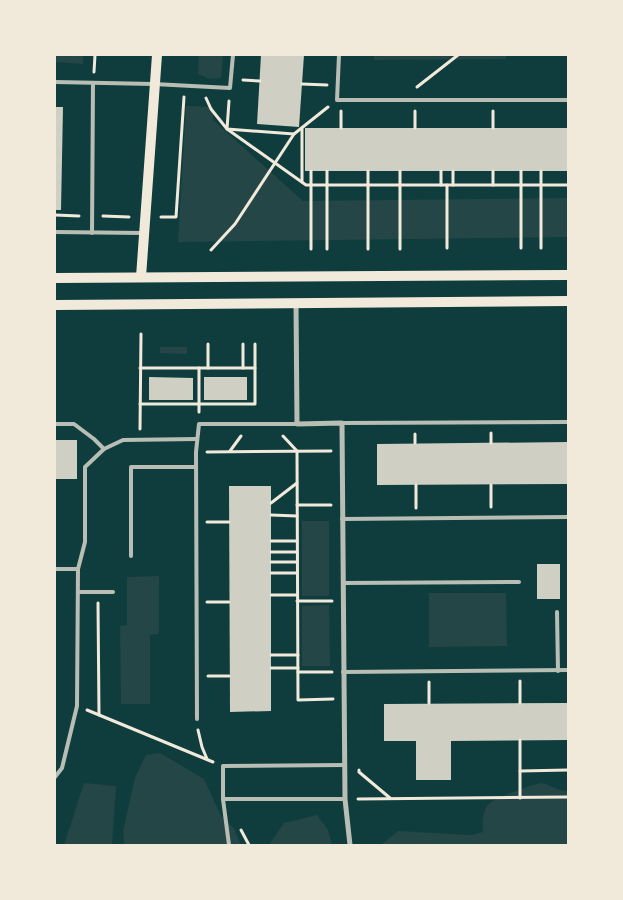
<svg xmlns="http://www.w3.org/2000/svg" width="623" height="900" viewBox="0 0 623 900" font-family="Montserrat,sans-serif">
<rect width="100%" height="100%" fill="#0f3d3e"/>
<!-- green -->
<g fill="#244646">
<path d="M55,55H83V64L55,62Z"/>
<path d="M199,55H223L221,78L209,79L198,74Z"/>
<path d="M374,55H506V59L374,60Z"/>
<path d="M186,106L213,107V120L303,201L568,198V237L178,242Z"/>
<path d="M160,347H187V354L160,353Z"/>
<rect x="302" y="521" width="27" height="75"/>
<path d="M159,576V634L150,635V704H121L120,626L127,625V577Z"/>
<path d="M429,593H506L507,646L429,647Z"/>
<path d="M329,605L330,666H302V606Z"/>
<path d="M160,753L204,779L220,814L234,829L241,845H124L123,831L135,778L146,755Z"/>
<path d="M84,783L116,786L112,845H64Z"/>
<path d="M541,783C553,785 555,791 568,791V845H381L398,831L471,835L483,832C482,823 482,809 491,802C498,797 531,785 541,783Z"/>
<path d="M317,815L328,830L332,845H269L284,823Z"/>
</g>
<!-- building -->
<g fill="#cfcfc3">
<path d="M261,55H304L299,127L257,124Z"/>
<path d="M55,107H63L61,210H55Z"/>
<rect x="305" y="128" width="263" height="43"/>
<path d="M149,377L193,378V400H149Z"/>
<rect x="204" y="377" width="43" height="23"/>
<rect x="55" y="440" width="22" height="39"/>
<path d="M568,442V484L377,485V444Z"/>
<path d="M229,486H271V711L230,712Z"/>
<rect x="537" y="564" width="23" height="35"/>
<path d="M568,703V740L451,741V780H416V741H384V704Z"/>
</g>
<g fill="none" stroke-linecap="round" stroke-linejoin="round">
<!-- path -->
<g stroke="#f1e9da" stroke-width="3">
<path d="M94,72L95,55"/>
<path d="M243,80L260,81"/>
<path d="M302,84L327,85"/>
<path d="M417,87L458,55"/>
<path d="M206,98L211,109L227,129L306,185H568"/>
<path d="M229,101L227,129L294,134L328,107"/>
<path d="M341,111V128"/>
<path d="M415,111V128"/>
<path d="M493,128V111"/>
<path d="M302,129V182"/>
<path d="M327,171V249"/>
<path d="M441,185V171"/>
<path d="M453,185V171"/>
<path d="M493,185V171"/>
<path d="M55,215L79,216"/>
<path d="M103,216L129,217"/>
<path d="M161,217H176L184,97"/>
<path d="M447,248V185"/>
<path d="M521,248V171"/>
<path d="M541,248V171"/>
<path d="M311,249V171"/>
<path d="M368,249V171"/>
<path d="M400,249V171"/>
<path d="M211,250L235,224L294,134"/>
<path d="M208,344V368"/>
<path d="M140,368H255"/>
<path d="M199,368V404H255V344"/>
<path d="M243,368V344"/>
<path d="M140,404H199V412"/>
<path d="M140,429L141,334"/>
<path d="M491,433V443"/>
<path d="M415,434V443"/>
<path d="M283,436L297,451L298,700L333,699"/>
<path d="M230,451L241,436"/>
<path d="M207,452L331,451"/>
<path d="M416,485V508"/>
<path d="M271,503L297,483"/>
<path d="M297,505H331"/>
<path d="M491,507V485"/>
<path d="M271,515L297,516"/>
<path d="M207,522H229"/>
<path d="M271,541H297"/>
<path d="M271,552H297"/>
<path d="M271,562H297"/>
<path d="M271,573H297"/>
<path d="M271,595H297"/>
<path d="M297,601H332"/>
<path d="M207,602H229"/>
<path d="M98,603L99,715"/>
<path d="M271,655H298"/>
<path d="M271,668H298"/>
<path d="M298,672H332"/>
<path d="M208,676H229"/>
<path d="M520,681V703"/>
<path d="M429,682V703"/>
<path d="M87,710L213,762"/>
<path d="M198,730L202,747L207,759"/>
<path d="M520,740V798"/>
<path d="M359,770V772L390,798"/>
<path d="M520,771L568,770"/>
<path d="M358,799L568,797"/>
<path d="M241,830L249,845"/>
</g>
<!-- service -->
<g stroke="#b8beb3" stroke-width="4">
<path d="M339,55L337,100H568"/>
<path d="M55,82L154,84L230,88L233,55"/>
<path d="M55,232L143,233"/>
<path d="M92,233L93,83"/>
<path d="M342,423L568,422"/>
<path d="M55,424H74L94,439L104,449"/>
<path d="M342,519L568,517"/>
<path d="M131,556V467H196"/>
<path d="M55,569H78"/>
<path d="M343,583L519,582"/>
<path d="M78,592H113"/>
<path d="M557,612L558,671"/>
<path d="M343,672L568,670"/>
<path d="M197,719L196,452L199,424H297"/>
<path d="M55,777L62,768L77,706L78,569L85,542V467L104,449L123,440L197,439"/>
<path d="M223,799L229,845"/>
<path d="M345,799H223V766L345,765"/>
</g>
<!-- minor -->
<path stroke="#b8beb3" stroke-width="5" d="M296,303L297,424L342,423L345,799L350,845"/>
<!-- secondary -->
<g stroke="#f1e9da" stroke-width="10">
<path d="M141,277L157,55"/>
<path d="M55,278L568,275"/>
<path d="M55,305L568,301"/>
</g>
</g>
<!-- border -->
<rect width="623" height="900" fill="none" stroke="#f1e9da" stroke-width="112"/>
</svg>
